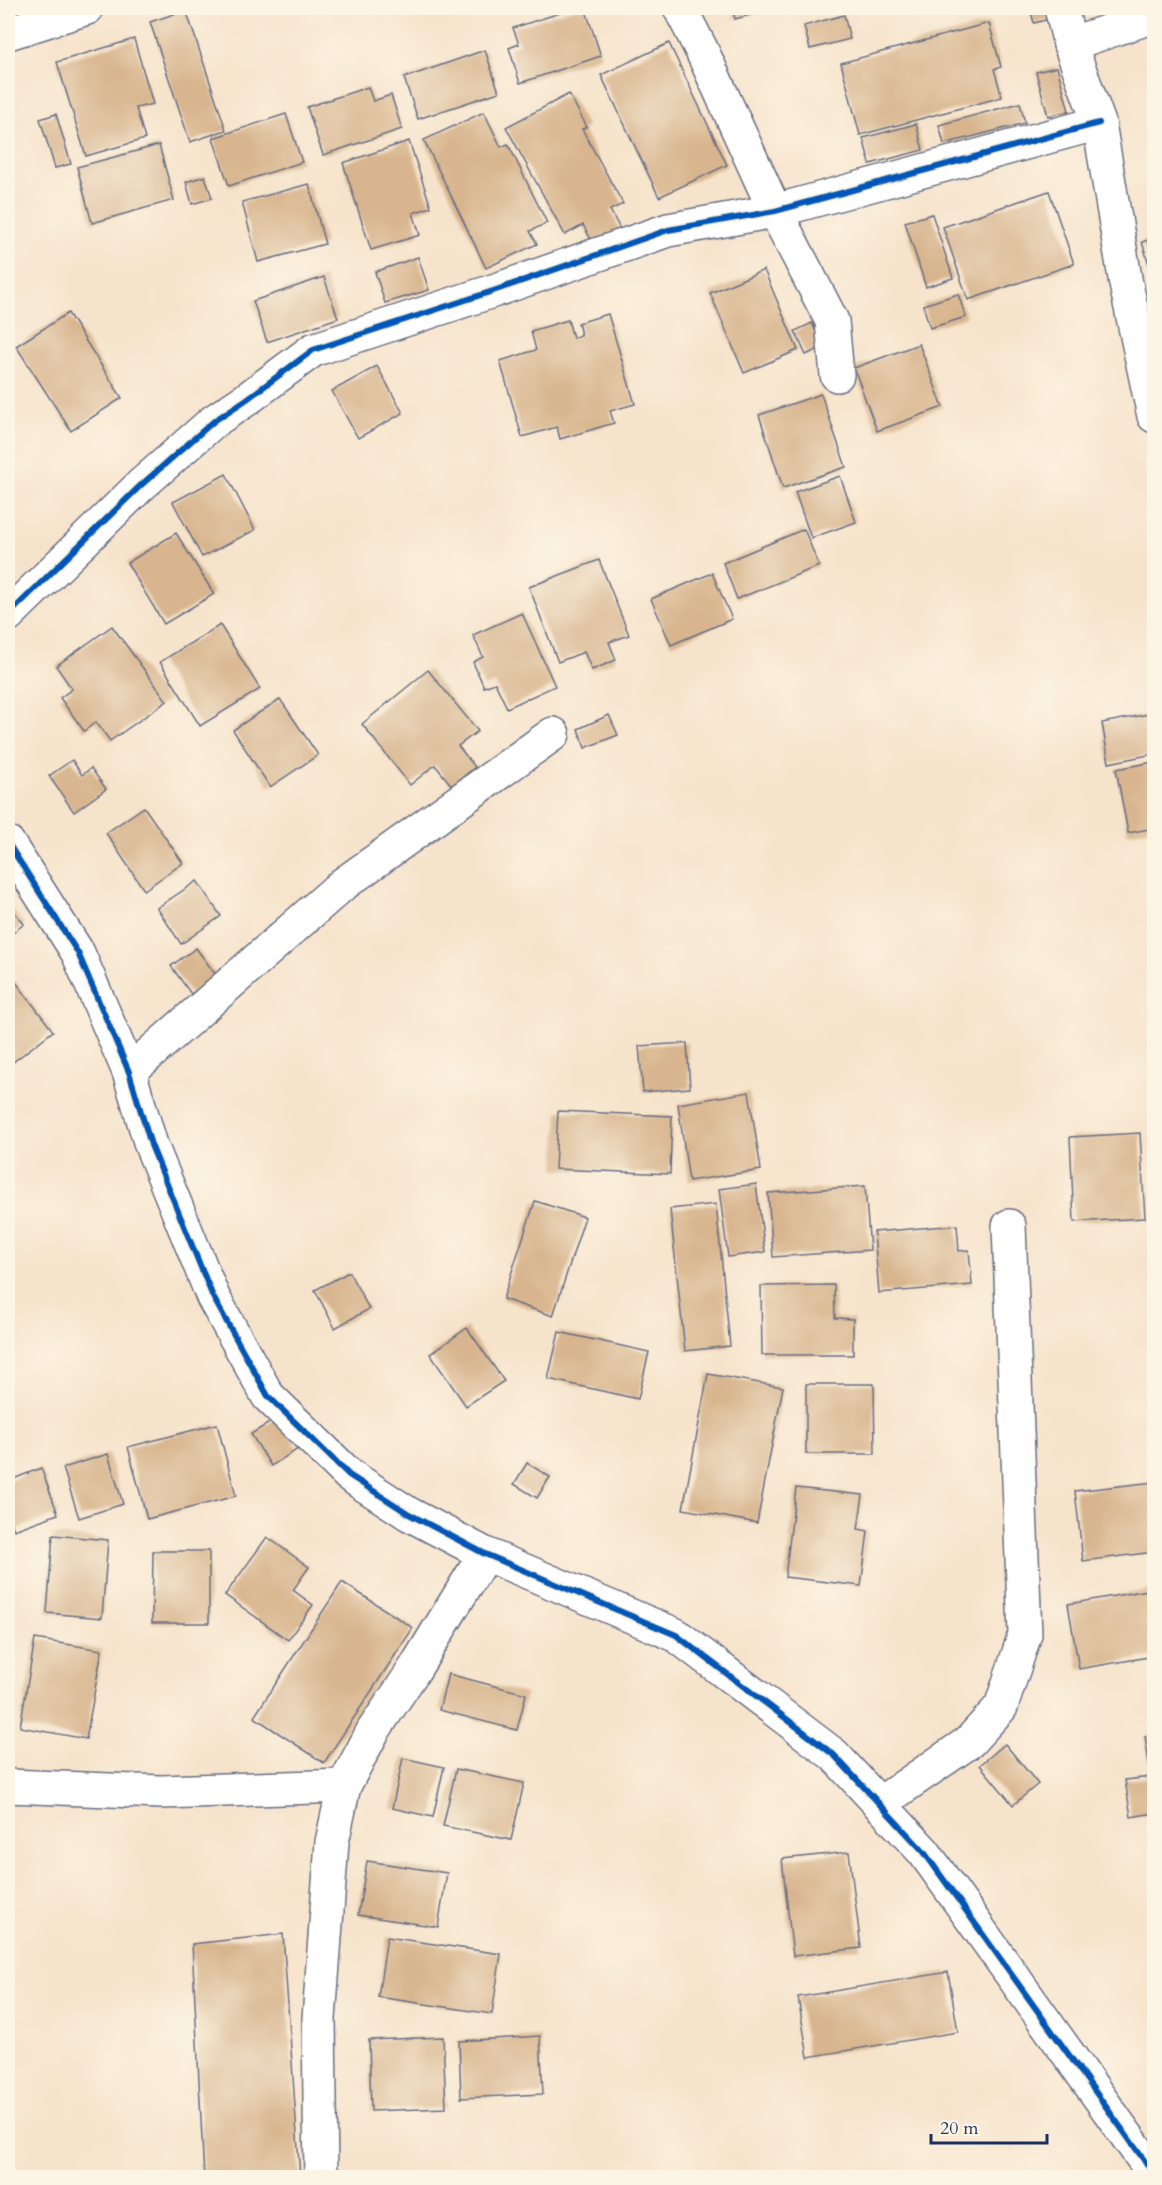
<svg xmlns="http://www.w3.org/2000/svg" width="1162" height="2185" viewBox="0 0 1162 2185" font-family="Cardo,serif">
<rect width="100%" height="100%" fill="#fcf5e5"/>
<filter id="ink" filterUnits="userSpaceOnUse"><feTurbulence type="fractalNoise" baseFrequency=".0167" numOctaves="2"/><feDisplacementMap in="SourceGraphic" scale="12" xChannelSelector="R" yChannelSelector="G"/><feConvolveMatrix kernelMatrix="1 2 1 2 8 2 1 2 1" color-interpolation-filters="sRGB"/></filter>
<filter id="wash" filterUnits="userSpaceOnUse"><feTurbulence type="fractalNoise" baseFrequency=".008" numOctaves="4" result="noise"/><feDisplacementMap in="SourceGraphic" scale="24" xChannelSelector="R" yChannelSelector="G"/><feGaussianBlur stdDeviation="1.35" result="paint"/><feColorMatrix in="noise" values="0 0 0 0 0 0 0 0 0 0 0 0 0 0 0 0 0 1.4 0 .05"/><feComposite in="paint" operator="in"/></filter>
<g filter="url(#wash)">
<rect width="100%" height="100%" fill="#f6e3cb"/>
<g id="blocks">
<!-- building -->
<g fill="#d8b58e">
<path d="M575,8H585L601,56L520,83L509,48L519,44L513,28Z"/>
<path d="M732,8H776L735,19Z"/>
<path d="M1030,8H1050L1053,18L1034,23Z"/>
<path d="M186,10L226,130L190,142L150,22Z"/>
<path d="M844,15L850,39L810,49L804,26Z"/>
<path d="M989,23L1001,67L994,69L1002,97L860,135L841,63Z"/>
<path d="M134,39L153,104L136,108L145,139L86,156L57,62Z"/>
<path d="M669,43L727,165L659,197L601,75Z"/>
<path d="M485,50L499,92L418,119L404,78Z"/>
<path d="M1057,67L1069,111L1048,116L1036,72Z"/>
<path d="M368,87L373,101L391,95L402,129L323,155L307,107Z"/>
<path d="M569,94L587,127L582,129L623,204L610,210L620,229L593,243L583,225L565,235L506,127Z"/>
<path d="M1020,103L1025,123L944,144L939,125Z"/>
<path d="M484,112L501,147L508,144L547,223L530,231L537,244L486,268L424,140Z"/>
<path d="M56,114L71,164L55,168L40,119Z"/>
<path d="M286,114L302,162L229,186L213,138Z"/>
<path d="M916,124L923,150L870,164L863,138Z"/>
<path d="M409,141L431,207L413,213L420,235L371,250L343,163Z"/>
<path d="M159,145L174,200L92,223L77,167Z"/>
<path d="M205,176L212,198L192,204L186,182Z"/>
<path d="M309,184L325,244L258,262L242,202Z"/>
<path d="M1049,191L1074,264L968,300L943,227Z"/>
<path d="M932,214L953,278L926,287L905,222Z"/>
<path d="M1154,238V280L1142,242Z"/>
<path d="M418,257L429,290L385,303L375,272Z"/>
<path d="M764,270L798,350L744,373L710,293Z"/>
<path d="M324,277L338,318L267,342L253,301Z"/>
<path d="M958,294L966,317L930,328L923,305Z"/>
<path d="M68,313L122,398L71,431L16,346Z"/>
<path d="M608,314L635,404L610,411L614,423L560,439L557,427L522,437L500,361L536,350L531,331L568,320L573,338L581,335L578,323Z"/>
<path d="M812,323L823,347L806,355L795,331Z"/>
<path d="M919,344L943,407L877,431L854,368Z"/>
<path d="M377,366L403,413L358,438L332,391Z"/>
<path d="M821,394L846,467L783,488L759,415Z"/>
<path d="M226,474L255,530L202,557L173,502Z"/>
<path d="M840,476L856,522L811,538L795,492Z"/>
<path d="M804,529L819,566L737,599L723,563Z"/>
<path d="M176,533L214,594L164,624L127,563Z"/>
<path d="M599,560L629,635L609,642L616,660L592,670L584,652L558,662L529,587Z"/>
<path d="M712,573L732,619L671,645L651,599Z"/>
<path d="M522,613L555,686L507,708L495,683L484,687L473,662L483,657L473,635Z"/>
<path d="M220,625L260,689L200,726L160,662Z"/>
<path d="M112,626L167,701L110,741L96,722L84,731L60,698L72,689L56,666Z"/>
<path d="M428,670L478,731L458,746L475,767L452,786L435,765L410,785L362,724Z"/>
<path d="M280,699L318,755L270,787L233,730Z"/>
<path d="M1154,713V754L1109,763L1102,723Z"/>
<path d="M609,715L618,735L585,748L578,729Z"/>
<path d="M72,760L82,775L91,768L106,789L74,812L49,776Z"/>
<path d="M1154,762V828L1128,833L1116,769Z"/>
<path d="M144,807L183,863L144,890L106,833Z"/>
<path d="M197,881L221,916L181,944L157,908Z"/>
<path d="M8,904L24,924L8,937Z"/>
<path d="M196,948L216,975L191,994L171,966Z"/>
<path d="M15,981L53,1031L8,1066V987Z"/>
<path d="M687,1043L690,1088L643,1092L639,1046Z"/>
<path d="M749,1092L761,1170L689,1181L678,1104Z"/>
<path d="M558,1111L672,1116L670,1174L555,1169Z"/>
<path d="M1140,1133L1145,1218L1074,1222L1070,1137Z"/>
<path d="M756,1184L765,1252L728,1257L719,1189Z"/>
<path d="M865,1186L870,1250L773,1257L768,1193Z"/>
<path d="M535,1201L585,1217L553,1316L503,1299Z"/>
<path d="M716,1204L730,1346L685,1351L670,1209Z"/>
<path d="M957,1225L959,1251L969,1250L972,1285L879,1293L874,1232Z"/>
<path d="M349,1272L369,1309L335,1328L315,1290Z"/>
<path d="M834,1285L835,1318L853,1319V1355H762L761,1286Z"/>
<path d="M467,1328L504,1381L466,1406L430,1354Z"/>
<path d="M559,1332L649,1352L638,1399L548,1379Z"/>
<path d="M708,1374L783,1387L757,1523L683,1509Z"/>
<path d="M806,1384H874L875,1454H806Z"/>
<path d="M279,1417L298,1449L271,1466L251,1434Z"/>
<path d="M217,1424L236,1496L147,1519L128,1447Z"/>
<path d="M108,1454L123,1504L79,1518L63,1468Z"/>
<path d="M527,1463L550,1477L537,1498L514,1484Z"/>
<path d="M41,1468L58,1514L14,1530L8,1514V1481Z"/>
<path d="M1154,1482V1552L1083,1561L1075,1491Z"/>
<path d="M796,1488L863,1495L858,1529L868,1531L861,1586L785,1577Z"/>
<path d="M53,1535L108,1540L102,1618L47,1613Z"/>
<path d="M267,1537L309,1567L293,1590L313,1605L288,1640L225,1595Z"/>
<path d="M153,1551H209V1623H152Z"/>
<path d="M342,1582L413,1628L324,1763L254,1717Z"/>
<path d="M1154,1589V1656L1079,1669L1068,1604Z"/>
<path d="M35,1639L102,1650L86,1739L20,1727Z"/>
<path d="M448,1674L526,1694L517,1730L439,1710Z"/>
<path d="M1154,1735V1813L1131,1817L1125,1780L1151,1777L1145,1736Z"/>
<path d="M1005,1744L1038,1784L1013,1805L980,1765Z"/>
<path d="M403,1758L444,1767L433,1817L392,1808Z"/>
<path d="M456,1769L524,1783L511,1840L443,1826Z"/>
<path d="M849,1852L861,1948L793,1956L782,1859Z"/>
<path d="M367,1861L447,1873L438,1927L358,1915Z"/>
<path d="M283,1934L300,2178H204L192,1944Z"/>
<path d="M387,1937L501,1954L492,2014L378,1997Z"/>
<path d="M948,1972L958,2032L808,2057L798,1997Z"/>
<path d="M540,2036L543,2094L461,2098L459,2041Z"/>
<path d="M443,2037L446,2108L371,2111L369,2040Z"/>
</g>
</g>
</g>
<g filter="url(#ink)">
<use href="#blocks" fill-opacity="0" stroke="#686e84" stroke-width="1.5"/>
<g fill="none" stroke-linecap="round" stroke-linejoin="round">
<defs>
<g id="minor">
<path d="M680,8L702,51L775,211L832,321L837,375"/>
<path d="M1061,8L1070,44L1099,123L1126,284L1154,416"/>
<path d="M8,33L87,8"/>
<path d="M1070,44L1154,16"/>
<path d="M8,615L140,486L214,421L247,399L313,350L496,290L668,230L775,211L1099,123"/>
<path d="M8,843L78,953L129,1072L151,1145L213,1297L268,1396L349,1475L409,1514L485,1554L676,1635L834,1755L924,1852L1154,2174"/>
<path d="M129,1072L342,885L553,734"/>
<path d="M8,1786L161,1792L344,1786"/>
<path d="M879,1804L969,1742L1001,1707L1025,1634L1009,1226"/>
<path d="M321,2178L319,2019L332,1842L344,1786L373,1731L414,1670L485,1554"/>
</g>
</defs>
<!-- minor casing -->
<use href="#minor" stroke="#686e84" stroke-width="36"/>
<!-- minor -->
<use href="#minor" stroke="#fff" stroke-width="33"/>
<defs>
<g id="cycleway">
<path d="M8,615L140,486L214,421L247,399L313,350L496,290L668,230L775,211L1099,123"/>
<path d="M8,843L78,953L129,1072L151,1145L213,1297L268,1396L349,1475L409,1514L485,1554L676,1635L834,1755L924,1852L1154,2174"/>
</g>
</defs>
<!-- cycleway casing -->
<use href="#cycleway" stroke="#fcf5e5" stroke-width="10"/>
<!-- cycleway -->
<use href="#cycleway" stroke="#0057b8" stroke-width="6"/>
</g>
</g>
<!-- margin -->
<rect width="1162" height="2185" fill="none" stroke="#fcf5e5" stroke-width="30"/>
<!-- scale -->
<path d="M931 2134v9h116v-9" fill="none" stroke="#1b2f5e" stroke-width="3"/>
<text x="940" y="2134" font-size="18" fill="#1b2f5e" stroke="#fcf5e5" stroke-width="4.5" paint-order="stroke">20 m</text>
</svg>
